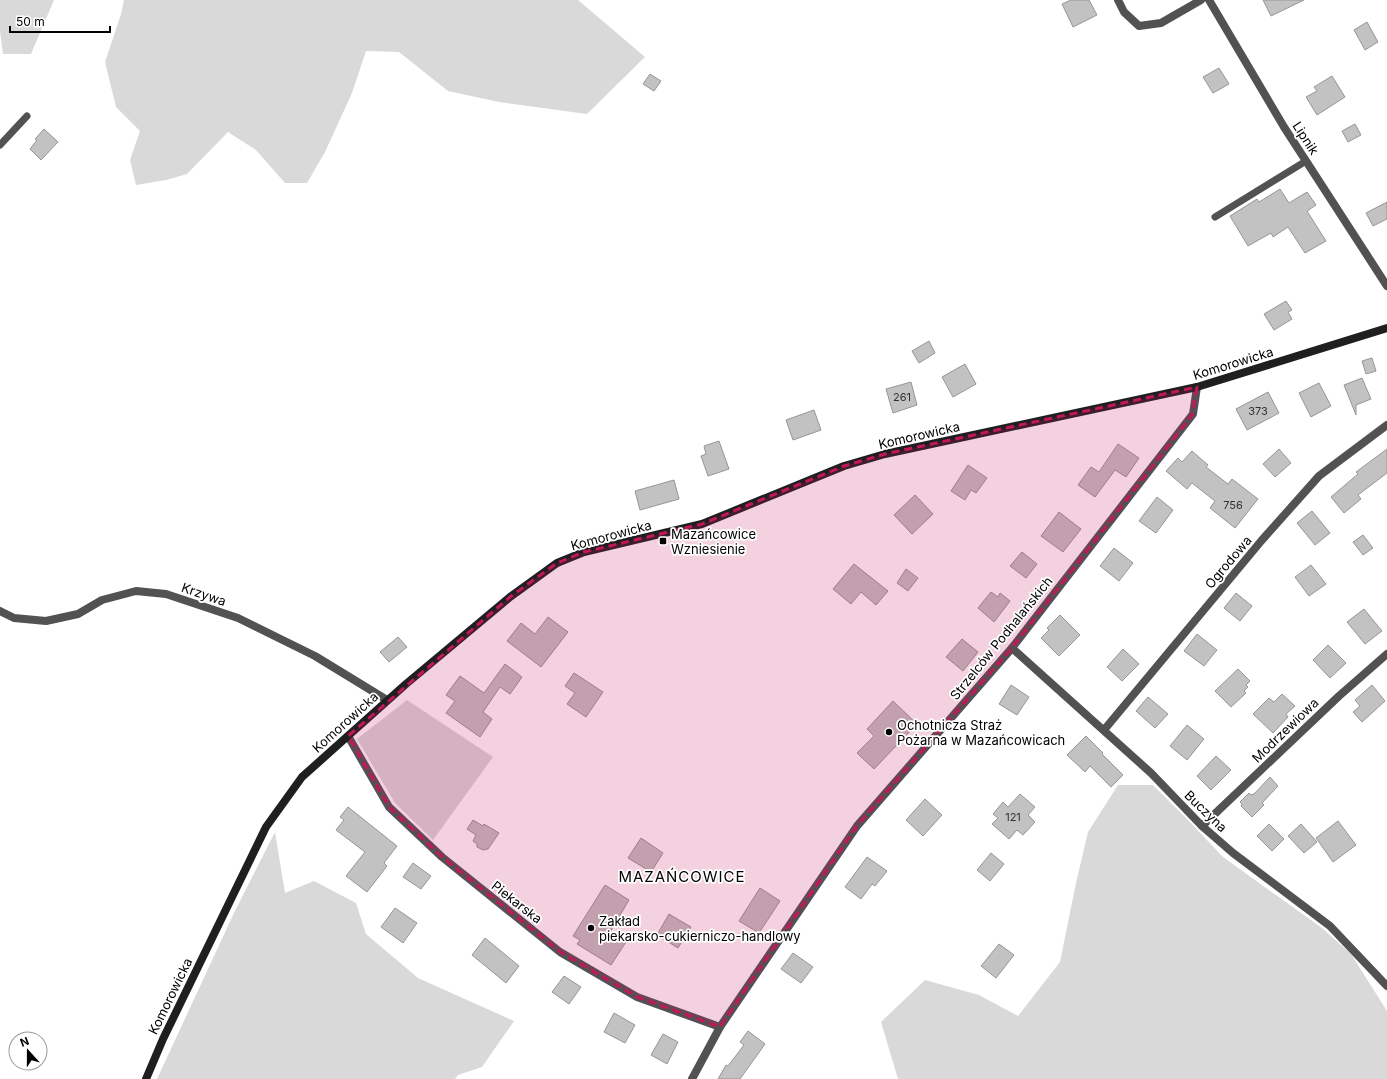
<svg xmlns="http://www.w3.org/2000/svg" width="1387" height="1079" viewBox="0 0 1387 1079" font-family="Inter,sans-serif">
<rect width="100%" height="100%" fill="#fff"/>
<!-- green -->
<g fill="#d9d9d9">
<path d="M0,0H54L31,54H3L0,31Z"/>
<path d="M124,0H578L645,57L587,114L499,102L448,91L399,52L366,51L352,93L325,152L307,183H285L256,150L228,132L187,174L166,180L136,185L130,160L140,131L116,107L105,62L121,14Z"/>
<path d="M407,700L493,757L433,840L395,803L357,739Z"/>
<path d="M1118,785H1153L1189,821L1223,857L1322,928L1351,954L1387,1011V1079H898L881,1022L925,980L979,995L1018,1016L1060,962L1076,883L1088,832Z"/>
<path d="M275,832L285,893L314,881L356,903L366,934L418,978L514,1021L482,1067L458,1075L455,1079H157L234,913Z"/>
</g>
<!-- building -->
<g fill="#c2c2c2" stroke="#969696">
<path d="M1071,0H1089L1097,15L1073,27L1062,4Z"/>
<path d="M1263,0H1304L1271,16Z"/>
<path d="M1367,22L1378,42L1365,50L1354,30Z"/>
<path d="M1219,68L1229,84L1213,93L1203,77Z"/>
<path d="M650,74L661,81L654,91L643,84Z"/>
<path d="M1332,76L1345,97L1317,115L1306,97L1317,91L1314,87Z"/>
<path d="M1355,124L1361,135L1348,142L1342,131Z"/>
<path d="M44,129L58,142L41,160L30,149L37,140L35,139Z"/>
<path d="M1280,189L1289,203L1307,192L1316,205L1307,211L1326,241L1305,253L1288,227L1273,237L1271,233L1248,246L1230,216L1257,199L1259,202Z"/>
<path d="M1387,202V219L1373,226L1366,213Z"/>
<path d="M1286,301L1292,310L1288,312L1292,319L1274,330L1264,314Z"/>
<path d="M929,341L935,353L919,363L912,351Z"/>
<path d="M1372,358L1376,371L1366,374L1362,361Z"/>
<path d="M965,364L976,384L953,397L942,377Z"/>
<path d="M1362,378L1371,399L1356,405V415L1344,385Z"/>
<path d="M911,382L917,405L893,413L886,389Z"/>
<path d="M1319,383L1331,406L1311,417L1299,393Z"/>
<path d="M1268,392L1279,413L1247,430L1236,409Z"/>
<path d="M814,410L821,430L793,440L786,420Z"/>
<path d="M719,441L729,469L708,476L701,456L706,454L704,446Z"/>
<path d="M1118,444L1139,458L1126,477L1115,470L1095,497L1078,485L1091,467L1099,472Z"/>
<path d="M1279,449L1291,463L1275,477L1263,464Z"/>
<path d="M1387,449V473L1358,495L1361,499L1344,513L1331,497L1358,474L1356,472Z"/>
<path d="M1192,451L1208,465L1206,467L1228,484L1232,479L1258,499L1235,528L1210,508L1215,501L1192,483L1187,489L1166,471L1178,458L1182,462Z"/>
<path d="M968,465L987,478L976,493L971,490L965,500L951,491Z"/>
<path d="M674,480L679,499L640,510L635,491Z"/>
<path d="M915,495L933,514L912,534L894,515Z"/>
<path d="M1157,497L1173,510L1156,533L1139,521Z"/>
<path d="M1312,511L1330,533L1315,545L1297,523Z"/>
<path d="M1059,512L1081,529L1063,552L1041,536Z"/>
<path d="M1363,535L1373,548L1363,555L1353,542Z"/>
<path d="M1114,548L1133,563L1119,581L1100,566Z"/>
<path d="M1022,552L1037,564L1026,578L1010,566Z"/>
<path d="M854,564L888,591L876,605L861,592L851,604L833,589Z"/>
<path d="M1311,565L1326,584L1309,596L1295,577Z"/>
<path d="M906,569L918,578L908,591L897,583Z"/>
<path d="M991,592L998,597L1000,593L1010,601L994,622L978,608Z"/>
<path d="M1236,593L1252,606L1240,621L1224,608Z"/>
<path d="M1364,609L1382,631L1365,644L1347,622Z"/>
<path d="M1060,615L1080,635L1059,656L1041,638L1049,630L1047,628Z"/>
<path d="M548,617L568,632L541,667L507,641L521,623L535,634Z"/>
<path d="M1197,634L1217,650L1204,666L1184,651Z"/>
<path d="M398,637L407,647L389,662L380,652Z"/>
<path d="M962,639L978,652L963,671L946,657Z"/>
<path d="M1328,645L1346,663L1330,678L1313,660Z"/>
<path d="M1123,649L1139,664L1122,681L1107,667Z"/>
<path d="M505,664L522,677L510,694L500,687L483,712L492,719L480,737L446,713L455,701L446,695L460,676L484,693Z"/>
<path d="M1238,669L1250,681L1246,685L1248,687L1244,691L1246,693L1231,707L1215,691Z"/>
<path d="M574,673L603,692L586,717L567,704L575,693L565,686Z"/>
<path d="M1011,685L1029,697L1017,715L999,704Z"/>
<path d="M1372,685L1385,701L1362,722L1353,712L1360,706L1355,700Z"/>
<path d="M1282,694L1295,706L1286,714L1288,717L1273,733L1253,714L1269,698L1274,702Z"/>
<path d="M1148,697L1168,714L1155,728L1136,711Z"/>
<path d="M893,701L917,724L874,769L857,753L874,736L867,729Z"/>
<path d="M1187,725L1204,739L1187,760L1170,746Z"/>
<path d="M1086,736L1103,753L1102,754L1123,775L1111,787L1090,766L1085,772L1067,755Z"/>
<path d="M1216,756L1231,770L1211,790L1197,776Z"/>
<path d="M1270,777L1278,786L1262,803L1264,805L1252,817L1241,806L1242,804L1240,802L1249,793L1251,795L1254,794Z"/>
<path d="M1020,794L1035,807L1028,815L1035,822L1023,835L1017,830L1009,839L992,824L998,818L993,814L1003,802L1008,807Z"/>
<path d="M925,799L942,815L923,836L906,820Z"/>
<path d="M348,807L397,846L384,863L387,866L367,892L346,876L365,852L336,830L344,820L340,817Z"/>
<path d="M473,820L483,826L484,824L499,833L488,849L483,850L477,847V844L473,841L476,835L467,829Z"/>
<path d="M1338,821L1356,845L1333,862L1316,838Z"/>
<path d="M1269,824L1284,839L1272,851L1257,836Z"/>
<path d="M1301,824L1317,842L1304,853L1288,836Z"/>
<path d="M641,838L663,853L651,872L628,858Z"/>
<path d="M991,853L1004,864L990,881L977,870Z"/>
<path d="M867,857L887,871L875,886L872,884L861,899L845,887Z"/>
<path d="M413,863L431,876L421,889L403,877Z"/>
<path d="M605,885L629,900L610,932L626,942L611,965L577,944L580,940L573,936Z"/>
<path d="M760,888L780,901L759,933L739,921Z"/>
<path d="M395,908L417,923L403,943L381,927Z"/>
<path d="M669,914L691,927L678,948L657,935Z"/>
<path d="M485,938L519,966L506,983L472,955Z"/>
<path d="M999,944L1014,955L996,978L981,966Z"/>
<path d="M793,953L813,967L801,983L781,969Z"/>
<path d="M564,976L581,987L569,1004L552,992Z"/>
<path d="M614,1013L635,1025L625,1043L604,1032Z"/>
<path d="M748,1031L765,1044L740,1079H718L726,1065L728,1066L744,1045L740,1042Z"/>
<path d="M663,1034L678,1042L667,1064L651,1055Z"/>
</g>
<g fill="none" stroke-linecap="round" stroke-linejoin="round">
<!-- lane -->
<g stroke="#525252" stroke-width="7">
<path d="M0,145L27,116"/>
<path d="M1215,217L1306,161"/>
</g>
<!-- street -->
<g stroke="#525252" stroke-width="8">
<path d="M1118,0L1124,12L1139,26L1161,23L1201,0"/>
<path d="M1209,0L1284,127L1387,286"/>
<path d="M0,611L14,618L46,621L78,614L102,600L136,591L166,594L238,618L315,656L387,700"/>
<path d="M1012,648L1151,773L1202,826L1233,853L1330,926L1387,986"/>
<path d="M1104,730L1262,540L1319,476L1387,425"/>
<path d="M348,736L389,807L442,857L560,952L637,997L720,1027"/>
<path d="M1202,826L1339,696L1387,654"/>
<path d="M692,1079L720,1027L857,826L1012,648L1193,414L1197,387"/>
</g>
<!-- secondary -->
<path stroke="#1f1f1f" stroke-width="8" d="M146,1079L163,1039L266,827L302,777L406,684L510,597L557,563L584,552L702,524L844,466L885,454L1197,387L1387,328"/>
</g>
<!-- marked area -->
<path fill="#c2185b" fill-opacity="0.2" stroke="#c2185b" stroke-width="3" stroke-dasharray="8 5" stroke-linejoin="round" d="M1197,387L1193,414L1012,648L857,826L720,1027L637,997L560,952L442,857L389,807L348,736L510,597L557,563L584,552L702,524L844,466L885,454Z"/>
<!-- markers -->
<g fill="#000" stroke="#fff" stroke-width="1.5">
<rect x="659" y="537" width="8" height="8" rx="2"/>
<circle cx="889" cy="732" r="4"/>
<circle cx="591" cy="928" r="4"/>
</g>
<g text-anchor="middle" stroke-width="3.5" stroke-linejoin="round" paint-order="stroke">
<!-- number labels -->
<g font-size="11" fill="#303030">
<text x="902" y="401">261</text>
<text x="1258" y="415">373</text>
<text x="1233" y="509">756</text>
<text x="1013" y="821">121</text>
</g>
<!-- street labels -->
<g font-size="13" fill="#000" stroke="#fff">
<text transform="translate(1306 138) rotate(57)" y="5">Lipnik</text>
<text transform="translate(1233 363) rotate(-17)" y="5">Komorowicka</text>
<text transform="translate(919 435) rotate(-13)" y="5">Komorowicka</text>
<text transform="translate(611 535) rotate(-15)" y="5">Komorowicka</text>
<text transform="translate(1228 562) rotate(-50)" y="5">Ogrodowa</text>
<text transform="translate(204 594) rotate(19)" y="5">Krzywa</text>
<text transform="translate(1001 638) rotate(-51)" y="5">Strzelców Podhalańskich</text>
<text transform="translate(345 722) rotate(-42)" y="5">Komorowicka</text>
<text transform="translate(1285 730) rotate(-44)" y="5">Modrzewiowa</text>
<text transform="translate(1206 811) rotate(44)" y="5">Buczyna</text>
<text transform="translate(517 902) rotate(38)" y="5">Piekarska</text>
<text transform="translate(170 996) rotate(-64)" y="5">Komorowicka</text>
</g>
<!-- poi labels -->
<g font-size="13" fill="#000" stroke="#fff" text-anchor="start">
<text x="671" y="539">Mazańcowice<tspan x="671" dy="15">Wzniesienie</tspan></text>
<text x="897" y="730">Ochotnicza Straż<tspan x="897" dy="15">Pożarna w Mazańcowicach</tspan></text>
<text x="599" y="926">Zakład<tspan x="599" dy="15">piekarsko-cukierniczo-handlowy</tspan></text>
</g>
<!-- quarter labels -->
<g font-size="15" letter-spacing="1" fill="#000" stroke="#fff">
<text x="682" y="882">MAZAŃCOWICE</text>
</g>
</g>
<!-- north arrow -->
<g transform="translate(28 1051) rotate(339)"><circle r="19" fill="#ffffff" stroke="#999999"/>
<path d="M0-3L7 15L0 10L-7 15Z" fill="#000000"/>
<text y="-6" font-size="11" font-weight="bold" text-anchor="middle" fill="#000000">N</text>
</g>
<!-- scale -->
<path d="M10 26v6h100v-6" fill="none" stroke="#000000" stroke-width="2"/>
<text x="16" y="26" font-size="12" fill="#000000" stroke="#ffffff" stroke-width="3" paint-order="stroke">50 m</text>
</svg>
